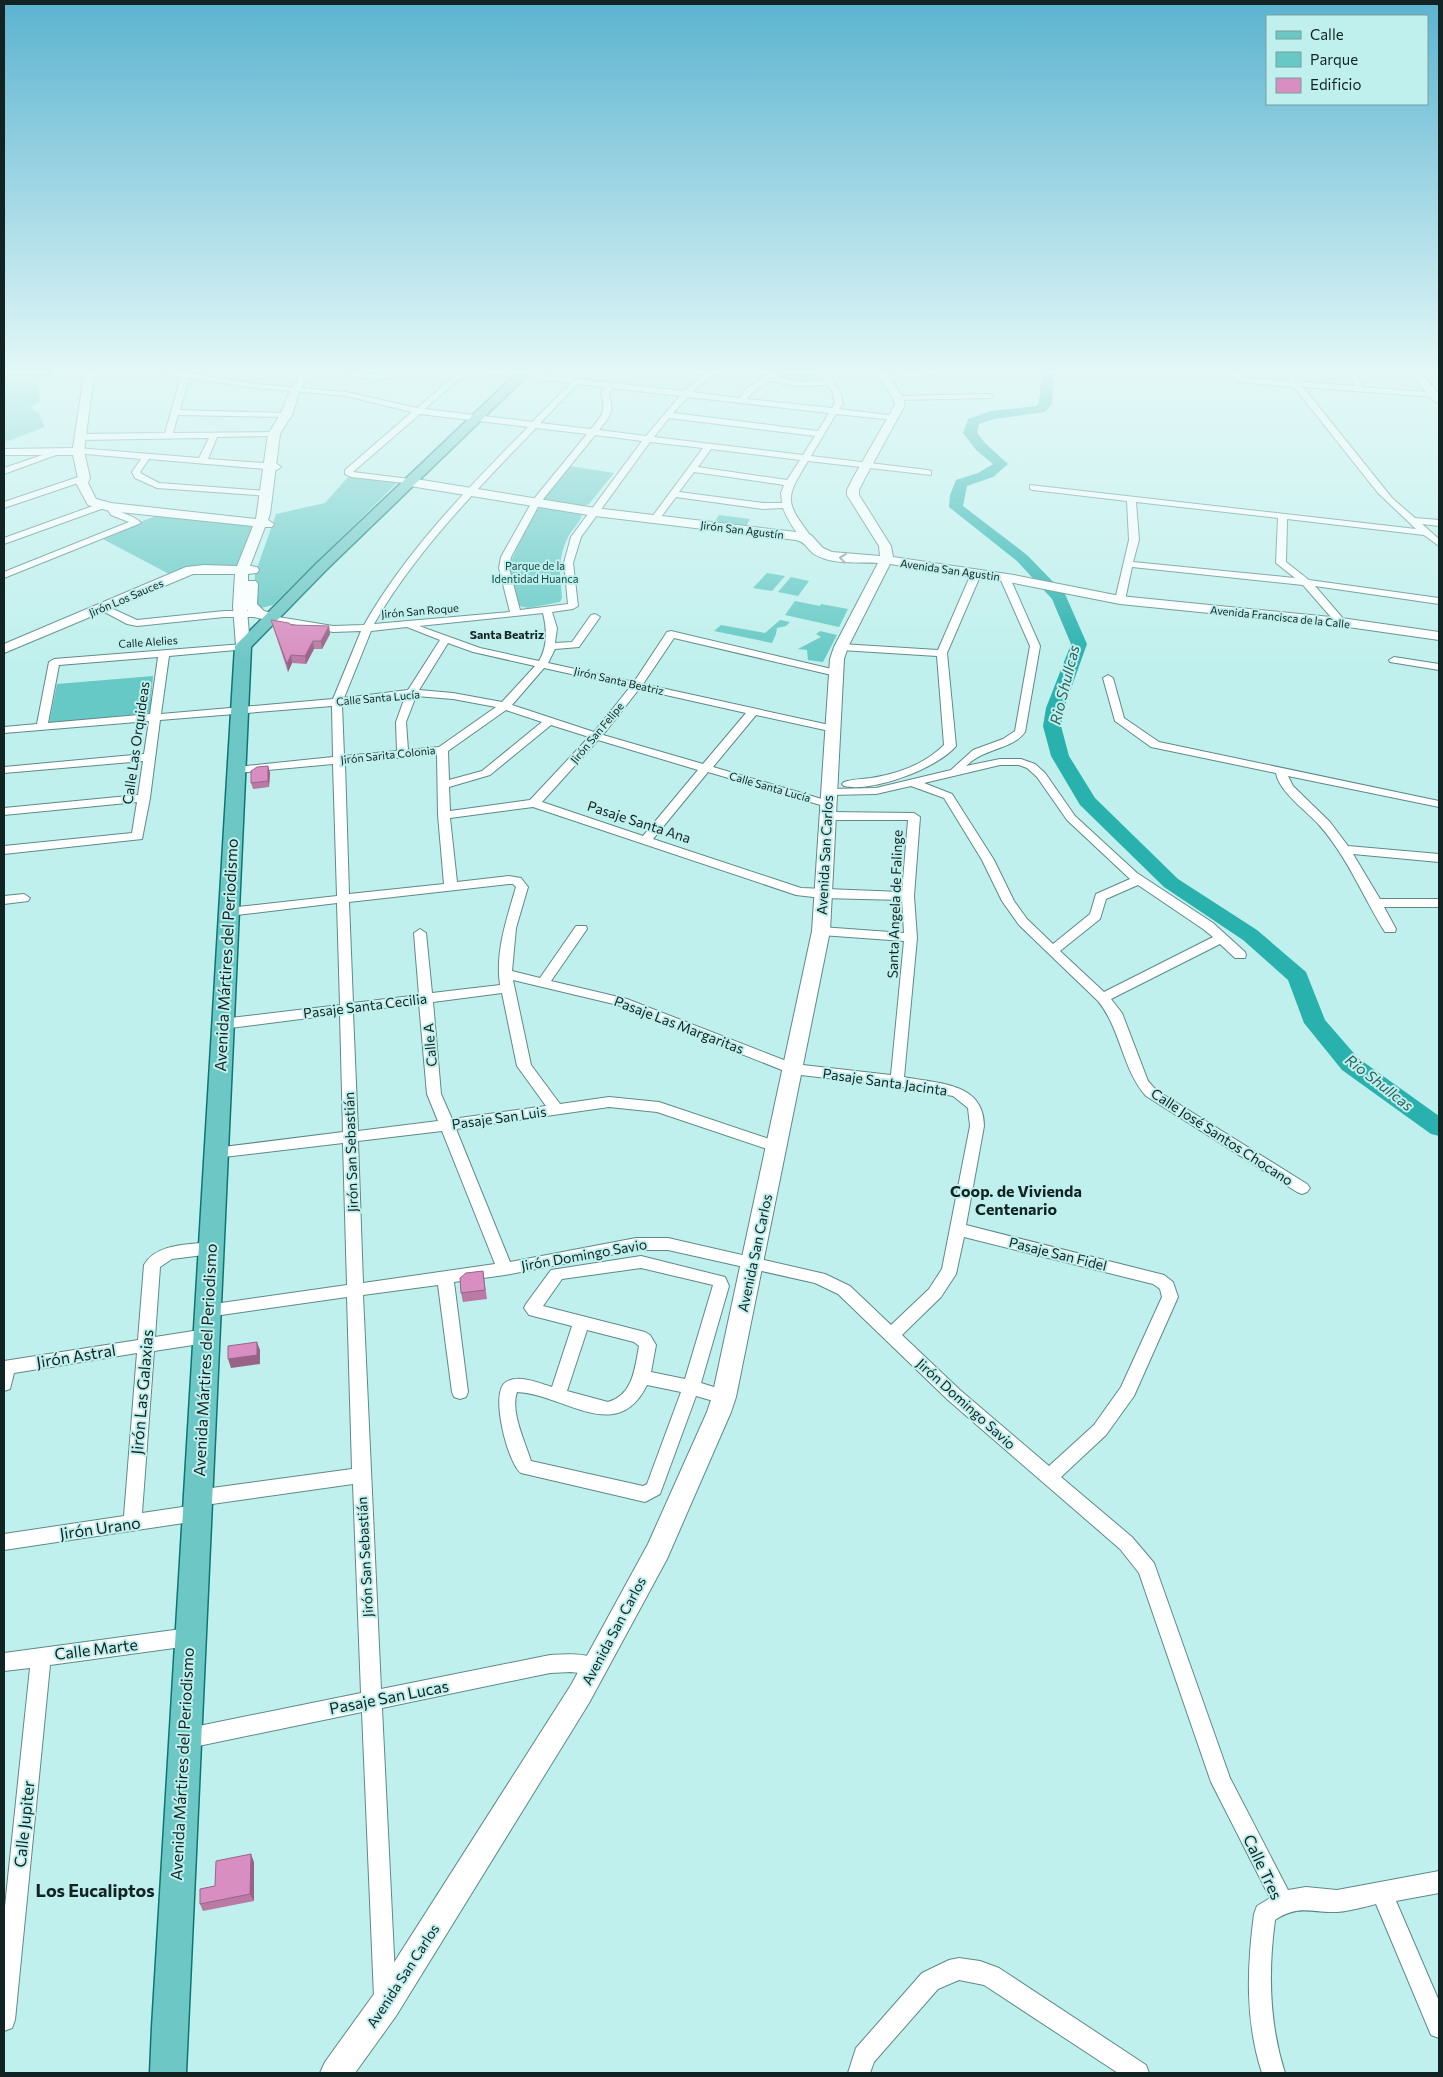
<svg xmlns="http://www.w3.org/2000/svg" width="1443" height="2077" viewBox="0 0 1443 2077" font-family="Commissioner,sans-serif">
<rect width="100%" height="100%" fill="#c0f0ed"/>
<!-- green -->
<g fill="#66c9c5">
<path d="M4,372H56L38,384L40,402L30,408L39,414L45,427L8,441L4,440Z"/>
<path d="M787,372H819L824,382H803L778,377Z"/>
<path d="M570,466L614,473L589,504L584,506L545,500L543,497Z"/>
<path d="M349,476L398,482L273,605L261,608L253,605L255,574L276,514L325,503Z"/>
<path d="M541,507L579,512L582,514C581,522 573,528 569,535C557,559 560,572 562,598L560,602L528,608L519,606L516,602L509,565L536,509Z"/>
<path d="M719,515L750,519L746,526L714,523Z"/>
<path d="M156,516L253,526L237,568L171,575L99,537Z"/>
<path d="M767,573L785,576L772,591L753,588Z"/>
<path d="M791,577L809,581L798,596L778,592Z"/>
<path d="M795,601L820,606L821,604L848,609L839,627L785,615Z"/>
<path d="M780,620L790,622L786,626L777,628L776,634L772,643L714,631L721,625L765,633Z"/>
<path d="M820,631L837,635L823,662L808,660L807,650L798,649L821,637L816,634Z"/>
<path d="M153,676L150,713L49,723L57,684Z"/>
</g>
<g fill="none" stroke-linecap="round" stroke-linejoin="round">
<!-- river -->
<path fill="#29b1ad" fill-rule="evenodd" d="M1042,372H1054L1052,404L1045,412L994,419L979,424L977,433L986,444L1008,464L993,477L967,486L963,506L1027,555L1065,594L1087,644L1064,708L1061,726L1069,756L1095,798L1178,879L1257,930L1306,972L1325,1020L1358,1058L1439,1116V1136L1431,1134L1342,1070L1304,1023L1288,980L1243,940L1164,887L1080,805L1051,756L1043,726L1046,708L1071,644L1052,599L1017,561L949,507L950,495L956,480L978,473L993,464L976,450L963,433L968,419L991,411L1036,406L1039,403Z"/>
<defs>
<g id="street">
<path d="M158,372L186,373L257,384L346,392L417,408L459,372H467L425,409L532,422L571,383L495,374L491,372H513L684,391L707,372H716L692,392L739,398L747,388L773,372L780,374L776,377L796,382L824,381L818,372H826L840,391L843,403L839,409L897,416V420H894L836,414L811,456L928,470L931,471V475L808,461C784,500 785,501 812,538L807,541C797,537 787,518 783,508L763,509L676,497L658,521H652V517L703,448L650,442L581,537L573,563L578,606L573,609L552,612L557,628L555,643L572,642L591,615L595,614L600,617L579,647L555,649L548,663L634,682L667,632L671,631L836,670L841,673L836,676L674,638L643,684L834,726L839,729L834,732L756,715L713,767L832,802L834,804L828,807L824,806L708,772L653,839L801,888L902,892L908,820H828L822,816L828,812L914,813L920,817L914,896L917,938L904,1077C938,1084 984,1082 984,1126L966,1225L1164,1275L1173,1282L1178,1297L1134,1396L1106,1435L1061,1477L1132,1537L1154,1563L1230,1778L1288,1890L1306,1887L1337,1890L1439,1871V1893L1396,1901L1439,2001V2038L1431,2035L1376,1904C1364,1907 1350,1911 1337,1912C1311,1913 1299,1904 1275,1920C1268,1972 1269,2023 1285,2073H1262C1245,2021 1247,1968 1254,1914L1257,1906L1270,1898L1211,1782L1139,1573L1120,1549L948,1400L838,1294L815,1283L668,1250H636L505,1275L454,1282L468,1392L466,1397L460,1399L454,1397L452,1392L438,1285L363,1295L381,1689L550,1655C567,1654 585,1653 602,1660L605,1666L602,1672L595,1675L571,1672L550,1673L382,1708L396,1997L393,2005L385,2008L377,2005L374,1997L362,1712L184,1749L177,1746L174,1739L177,1732L184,1729L361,1693L353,1484L198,1506L203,1507L206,1513L203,1519L197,1521L4,1550V1534L124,1516L137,1353L14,1373L10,1389L4,1391V1361L138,1340L144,1265C156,1243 189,1245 211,1242L217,1244L219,1248L217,1252L211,1254L172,1259L160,1267L155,1337L206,1329L212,1331L214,1336L212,1341L206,1343L154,1351L142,1513L196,1505L191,1503L188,1498L191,1493L197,1490L352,1469L347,1297L207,1317L201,1316L199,1311L201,1306L207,1305L347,1285L343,1143L215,1158L210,1157L208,1153L210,1149L215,1148L343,1132L340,1014L222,1029L217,1027L215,1024L217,1021L222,1019L340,1005L337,903L228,916L222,912L228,908L337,896L333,764L236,773L230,770L236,767L333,757L332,706L160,720L150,798L142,839L4,854V846L132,833L137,802L4,815V808L138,795L143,761L4,773V767L144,754L149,721L4,733V727L37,724L49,662L54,659L243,644L247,645V649L169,656L161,714L333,699L361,631L333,632L266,619V615L333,626L364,625C406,551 468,488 528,427L420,414L353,472L410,479L414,482L413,484L351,477L345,474V470L412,412L346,396L257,388L189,378L180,410L286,413L290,415L286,417L178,415L173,433L277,432L278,434L274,436L217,437L208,459L277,464L281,467L277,470L149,459L140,472L142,474L159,483L266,491L269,492V496L157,488L135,478L132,472L141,459L75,453L74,451L78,448L199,458L209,438L79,440L75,437L79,434L165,433L181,377ZM770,381L796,386L828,385L832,391L835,403L832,408L747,399L753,392ZM578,384L605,387L601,393C606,413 603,414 591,429L540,423ZM613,388L680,396L646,436L599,430C611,415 614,413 609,393ZM688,397L829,413L818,431L673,413ZM669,418L815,436L803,455L654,437ZM536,428L587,434L533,500L501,557L499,568L510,612L374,624C415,552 479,487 536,428ZM595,435L642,441L571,537L564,563L568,604L520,610L509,568L511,557L540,503ZM711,449L800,460L787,480L698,467ZM694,472L784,485L781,493L782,503H763L679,492ZM543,613C547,629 548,646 539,661L480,648L419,626ZM407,627L440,640L408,690L344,698L371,631ZM448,643L473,652L535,666L502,702L453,693L419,690ZM158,657L150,714L48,723L59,665ZM544,668L630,687L594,732L512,705ZM639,689L746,713L703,764L603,735ZM416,696L453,699L496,707L439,747L408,750L406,722ZM405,697L396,722L397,751L344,756L342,705ZM506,710L542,722L482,771L449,780L448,751ZM551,725L589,737L530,800L450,811L449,787L490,775ZM598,740L698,770L643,836L542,802ZM437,754L438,815L444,884L349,894L345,763ZM533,807L796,895L822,898L902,900L904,933L821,927L815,931L821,935L904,941L891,1075L794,1064L627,999L551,981L587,929L586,926H576L540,978L512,971L516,928L528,887L521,878L509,876L457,882L450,818ZM509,884H513L516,887C507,918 495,952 500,985L432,993L426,933L420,929L414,933L419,995L353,1003L349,902ZM513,980L618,1005L792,1074L897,1086L953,1096L968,1108L970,1126L942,1269L929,1289L891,1325L850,1286L825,1274L668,1238H636L510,1262L456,1129L609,1107L657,1112L776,1152L781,1151L783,1147L781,1143L659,1102L609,1097L560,1104L531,1065ZM502,993L517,1066L546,1106L452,1119L441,1094L433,1002ZM419,1003L427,1094L438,1121L358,1131L353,1012ZM442,1131L495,1264L363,1283L358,1141ZM964,1237L1153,1284L1160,1289L1162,1297L1121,1387L1094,1425L1049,1466L960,1390L902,1335L941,1297L956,1274Z"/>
<path d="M342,372L379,375L400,372C386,385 363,377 346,374Z"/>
<path d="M918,372H939L935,374L886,380L882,378L886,376Z"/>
<path d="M1227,372H1236L1243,378L1290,381L1281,372H1289L1299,382L1354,386L1348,372H1356L1362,387L1437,393V397H1434L1303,387L1392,498L1415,518L1439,520V526L1422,524L1439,539V546L1424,535L1287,519L1286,562L1309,580L1439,598V604L1315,586L1346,622L1341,625L1337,624L1303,585L1132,567L1125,600L1120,603L1117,602L1115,600L1129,540L1127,501L1033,490L1030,489V485L1416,529L1378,493L1294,387L1241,382ZM1136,502L1278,518L1276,563L1295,578L1133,562L1139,540Z"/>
<path d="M989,394L993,396L992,398L898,400L894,398L898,396Z"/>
<path d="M60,449L67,451L4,474V468Z"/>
<path d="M84,475L88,478L87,480L4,508V502Z"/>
<path d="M101,503L105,506L104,508L4,544V538Z"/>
<path d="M110,504L113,505C120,515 133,514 141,523L4,578V572L129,522L111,515L106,507Z"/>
<path d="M976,571L981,574L947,653L956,746C938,768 872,793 844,786L842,784L844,782C853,779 862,779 871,778C897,774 925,764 944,745L937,656L841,650L836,647L841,644L938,650L971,574Z"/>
<path d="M1005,575L1010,578L1040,646L1025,732C1012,750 986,747 966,766L1000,759H1021L1035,764L1045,773L1075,816L1137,873L1213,923L1245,952L1246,955L1245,958H1235L1220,944L1111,999L1122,1013L1148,1081L1156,1090L1307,1184L1310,1188L1307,1192L1302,1194L1297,1192L1146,1096C1122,1069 1121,1029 1098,1001L1019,925L1002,901L982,860L944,798L911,786L876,794L829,795L823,792L829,789L876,788L951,770L973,750L1003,739L1015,731L1030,646L1000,578ZM1000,765H1019L1027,768L1037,777L1067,820L1130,879L1096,894L1090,914L1053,944L1027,919L1014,901L994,860L952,794L924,783ZM1138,885L1203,929L1213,937L1104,992L1060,951L1100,919L1106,899Z"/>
<path d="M102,604L137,620L224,611H259L264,614L259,617H224L137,626L127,624L99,609L97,607Z"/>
<path d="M1394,657L1439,664V670L1390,662L1389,660Z"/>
<path d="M1108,675L1113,678L1124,718L1159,742L1439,801V807L1288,776L1293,786L1330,822L1348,846L1439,854V862L1353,854L1380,899H1439V907H1384L1396,929L1395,932H1385C1363,897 1348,858 1320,826C1308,812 1279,792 1276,773L1151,747L1115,721L1103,678Z"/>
<path d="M24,894L30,898L28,901L4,904V896Z"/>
<path d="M641,1256L725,1277L729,1286L701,1383L730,1392L732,1397L730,1402L724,1404L696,1396L660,1494L645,1502L521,1473C508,1464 489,1392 506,1382C519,1374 538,1383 552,1387L572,1326L529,1315L524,1308L526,1304L551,1270ZM641,1268L713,1285L685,1379L651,1372L656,1345L650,1335L645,1332L543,1306L562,1279ZM587,1330L634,1342L639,1346C635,1368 633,1395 608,1402L567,1391ZM647,1385L681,1392L647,1484L643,1486L531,1461C525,1441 510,1412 517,1392C564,1394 617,1446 647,1385Z"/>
<path d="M189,1628L196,1631L199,1637L196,1643L189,1646L50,1665L15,2020L12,2028L4,2031V1916L30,1668L4,1671V1653Z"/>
<path d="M959,1958L980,1961L999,1968L1146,2065L1149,2073H1118L984,1985L959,1980L938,1989L874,2062L870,2073H848L856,2048L922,1973L949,1960Z"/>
</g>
<g id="secondary">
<path d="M89,372H100L93,381L84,451L90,478L88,483L96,499L111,503L256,519L268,434L280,415L290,390L302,372H312L300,390L292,415L280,434L270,514L268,520L274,524L272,527H265L250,566L257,567L259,570L257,573L248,574V581H256L258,584L257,604L264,611L275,614L277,617L270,621L254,617L247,610L250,646L248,649H238L236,646L233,606L235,574H193L4,653V644L186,567L204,565L237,566L253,526L110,511L88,505L76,483L78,478L73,455H4V449L73,448L83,380Z"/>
<path d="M876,372H886L903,398L905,405L865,478L859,490V495L891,546L893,557L1014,575L1120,596L1341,618L1439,632V640L1341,626L1120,604L1014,583L890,564L848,647L844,659L830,931L736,1397L731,1412L667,1559L589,1703L396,2016L355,2073H320L325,2062L374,1994L571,1685L648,1544L707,1412L712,1397L812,931L830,659L834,647L878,563C859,562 831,565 814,554C807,549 806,542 796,540L595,516L410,486L404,482L410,478L595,508L796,532L811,535L823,548L832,552L880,556L879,546L847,495V490L853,478L895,405L893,398Z"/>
<path d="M1409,372H1420L1439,394V403L1435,402Z"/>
</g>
<path id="primary" d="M518,372H531L326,570L251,647L186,2073H150L152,2027L235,646L316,564Z"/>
</defs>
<!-- street casing -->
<use href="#street" stroke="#5d8a88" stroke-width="2"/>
<!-- secondary casing -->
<use href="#secondary" stroke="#5d8a88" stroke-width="2"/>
<!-- primary casing -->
<use href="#primary" stroke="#0d7673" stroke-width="3"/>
<!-- street -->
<use href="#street" fill="#fff" fill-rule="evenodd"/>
<!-- secondary -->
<use href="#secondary" fill="#fff" fill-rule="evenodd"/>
<!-- primary -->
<use href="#primary" fill="#6dc7c5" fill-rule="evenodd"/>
</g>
<!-- wall -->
<g fill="#bb7aa6">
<path d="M271,620L291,625L329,626L330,634L322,649H314L306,664L292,663L288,672L273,627Z"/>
<path d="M268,766L270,773L269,787L253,789L251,783Z"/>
<path d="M483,1271L487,1299L463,1302L461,1293Z"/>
<path d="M254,1862V1901L203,1911L200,1904L215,1886Z"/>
</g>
<!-- shaded-wall -->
<g fill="#986387">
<path d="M329,626L330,634L322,649L321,641Z"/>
<path d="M313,641L314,649L306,664L305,656Z"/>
<path d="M291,655L292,663L288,672L287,664Z"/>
<path d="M268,766L270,773L269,787L268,781Z"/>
<path d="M257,1342L260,1350V1364L231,1368L228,1359Z"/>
<path d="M251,1854L254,1862V1901L250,1894Z"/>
</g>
<!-- building -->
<g fill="#d98ec1" stroke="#986387">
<path d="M271,620L289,623L291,625L329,626L321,641H313L305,656L291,655L287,664Z"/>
<path d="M268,766V781L251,783V771L257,767Z"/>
<path d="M483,1271L485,1290L461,1293L460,1278L466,1273Z"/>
<path d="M257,1342V1355L228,1359V1346Z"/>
<path d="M251,1854L250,1894L200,1904V1889L215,1886L216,1861Z"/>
</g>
<!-- one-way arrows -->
<defs><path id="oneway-chevron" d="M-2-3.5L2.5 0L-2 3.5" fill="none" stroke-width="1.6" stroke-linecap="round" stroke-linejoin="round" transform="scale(1.25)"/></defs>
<use stroke="#949c9c" href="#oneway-chevron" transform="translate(843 558) rotate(-173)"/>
<!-- sky -->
<linearGradient id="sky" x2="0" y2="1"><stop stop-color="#5bb3d0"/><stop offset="0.56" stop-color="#e3f8f7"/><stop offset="1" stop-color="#e3f8f7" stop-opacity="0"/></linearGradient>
<rect width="1443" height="663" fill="url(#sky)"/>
<g text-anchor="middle" stroke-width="4" stroke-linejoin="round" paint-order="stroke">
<!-- far-street labels -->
<g font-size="11" fill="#112322" stroke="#c0f0ed">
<text transform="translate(742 530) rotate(7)" y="4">Jirón San Agustín</text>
<text transform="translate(950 570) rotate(8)" y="4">Avenida San Agustin</text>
<text transform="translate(126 598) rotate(-23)" y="4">Jirón Los Sauces</text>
<text transform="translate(420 611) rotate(-5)" y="4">Jirón San Roque</text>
<text transform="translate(1280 617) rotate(6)" y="4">Avenida Francisca de la Calle</text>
<text transform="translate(148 642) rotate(-4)" y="4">Calle Alelies</text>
<text transform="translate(619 681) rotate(13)" y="4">Jirón Santa Beatriz</text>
<text transform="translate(378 698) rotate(-5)" y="4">Calle Santa Lucía</text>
<text transform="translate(597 733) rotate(-50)" y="4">Jirón San Felipe</text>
<text transform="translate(388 755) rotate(-6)" y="4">Jirón Sarita Colonia</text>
<text transform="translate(770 787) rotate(16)" y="4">Calle Santa Lucía</text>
</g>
<!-- far-park labels -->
<g font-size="11" fill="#124a48" stroke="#c0f0ed">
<text x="535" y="570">Parque de la<tspan x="535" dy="13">Identidad Huanca</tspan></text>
</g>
<!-- far-neighbourhood labels -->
<g font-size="12" font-weight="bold" fill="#112322" stroke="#c0f0ed">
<text x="507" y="639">Santa Beatriz</text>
</g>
<!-- street labels -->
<g font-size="14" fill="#112322" stroke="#c0f0ed">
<text transform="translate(136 743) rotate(-82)" y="5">Calle Las Orquideas</text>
<text transform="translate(639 822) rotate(18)" y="5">Pasaje Santa Ana</text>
<text transform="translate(825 855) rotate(-87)" y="5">Avenida San Carlos</text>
<text transform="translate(895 904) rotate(-88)" y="5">Santa Angela de Falinge</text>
<text transform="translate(365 1006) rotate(-7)" y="5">Pasaje Santa Cecilia</text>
<text transform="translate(679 1025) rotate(21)" y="5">Pasaje Las Margaritas</text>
<text transform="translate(430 1045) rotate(-95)" y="5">Calle A</text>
<text transform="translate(885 1082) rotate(8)" y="5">Pasaje Santa Jacinta</text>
<text transform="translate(499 1118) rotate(-8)" y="5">Pasaje San Luis</text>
<text transform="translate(1222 1137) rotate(33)" y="5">Calle José Santos Chocano</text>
<text transform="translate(351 1152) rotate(-92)" y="5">Jirón San Sebastián</text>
<text transform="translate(755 1253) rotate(-78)" y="5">Avenida San Carlos</text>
<text transform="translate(1058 1254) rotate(14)" y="5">Pasaje San Fidel</text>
<text transform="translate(584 1255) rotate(-10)" y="5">Jirón Domingo Savio</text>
<text transform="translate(966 1404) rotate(42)" y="5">Jirón Domingo Savio</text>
<text transform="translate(365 1557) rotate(-93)" y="5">Jirón San Sebastián</text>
<text transform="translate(614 1631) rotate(-62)" y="5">Avenida San Carlos</text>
<text transform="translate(403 1976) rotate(-57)" y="5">Avenida San Carlos</text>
</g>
<!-- water labels -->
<g font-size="15" font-style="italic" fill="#2c615e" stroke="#c0f0ed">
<text transform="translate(1065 685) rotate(-76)" y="5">Rio Shullcas</text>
<text transform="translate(1379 1083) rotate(38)" y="5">Rio Shullcas</text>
</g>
<!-- near-street labels -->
<g font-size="16" fill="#112322" stroke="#c0f0ed">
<text transform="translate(226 955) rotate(-87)" y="6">Avenida Mártires del Periodismo</text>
<text transform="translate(76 1356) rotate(-9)" y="6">Jirón Astral</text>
<text transform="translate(205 1360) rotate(-87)" y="6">Avenida Mártires del Periodismo</text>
<text transform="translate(142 1392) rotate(-85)" y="6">Jirón Las Galaxias</text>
<text transform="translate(100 1528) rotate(-8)" y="6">Jirón Urano</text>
<text transform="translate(96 1649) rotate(-7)" y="6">Calle Marte</text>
<text transform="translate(389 1697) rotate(-11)" y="6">Pasaje San Lucas</text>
<text transform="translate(182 1764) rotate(-87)" y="6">Avenida Mártires del Periodismo</text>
<text transform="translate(24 1824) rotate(-84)" y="6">Calle Jupiter</text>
<text transform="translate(1263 1867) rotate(65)" y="6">Calle Tres</text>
</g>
<!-- quarter labels -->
<g font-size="16" font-weight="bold" fill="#112322" stroke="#c0f0ed">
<text x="1016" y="1197">Coop. de Vivienda<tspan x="1016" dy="18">Centenario</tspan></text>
</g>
<!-- near-neighbourhood labels -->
<g font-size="18" font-weight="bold" fill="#112322" stroke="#c0f0ed">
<text x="95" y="1897">Los Eucaliptos</text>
</g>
</g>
<!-- border -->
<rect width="1443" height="2077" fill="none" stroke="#112322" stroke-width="10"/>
<!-- legend -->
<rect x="1266" y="15" width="162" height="90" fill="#c0f0ed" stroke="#7a9e9c"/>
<rect x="1276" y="31" width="25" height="8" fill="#6dc7c5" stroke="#7a9e9c"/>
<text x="1310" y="40" font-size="15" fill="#112322">Calle</text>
<rect x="1276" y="52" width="25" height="15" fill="#66c9c5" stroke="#7a9e9c"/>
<text x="1310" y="65" font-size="15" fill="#112322">Parque</text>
<rect x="1276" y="78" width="25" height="15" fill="#d98ec1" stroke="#7a9e9c"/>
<text x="1310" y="90" font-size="15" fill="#112322">Edificio</text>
</svg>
